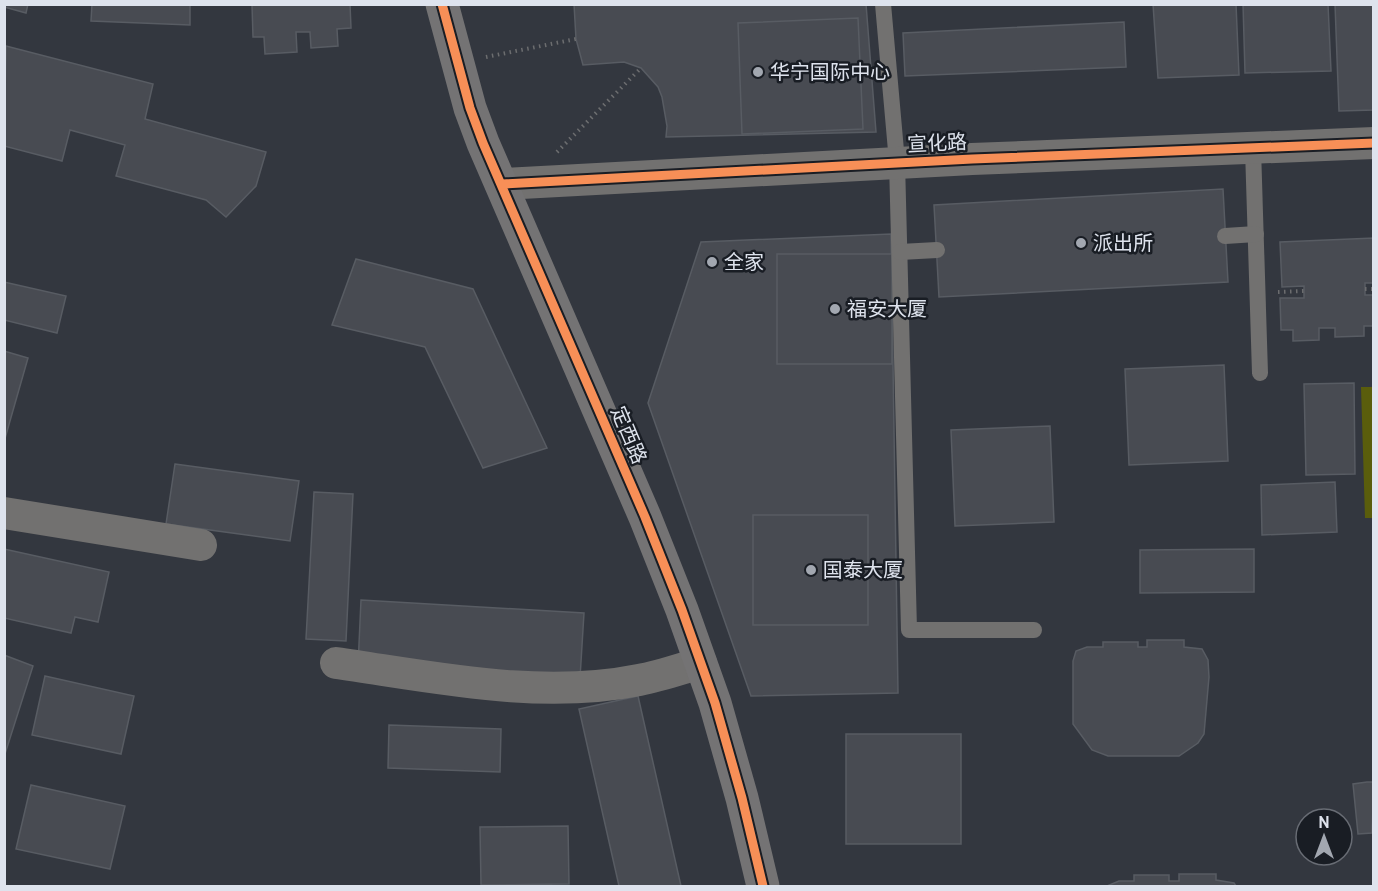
<svg xmlns="http://www.w3.org/2000/svg" width="1378" height="891" viewBox="0 0 1378 891" font-family="Overpass,'Noto Sans SC',sans-serif">
<rect width="100%" height="100%" fill="#33373f"/>
<!-- green -->
<path fill="#5a5d0c" d="M1361,387H1373V518H1365Z"/>
<!-- building -->
<g fill="#484b52" stroke="#585c63" stroke-width="1.5">
<path d="M4,4H28L26,13L4,7Z"/>
<path d="M92,4H190V25L91,21Z"/>
<path d="M350,4L351,28L337,29L338,46L311,48L310,32H296L297,52L265,54L264,37H253L252,5Z"/>
<path d="M574,4H866L876,132L666,137L667,126L662,97L658,87L641,68L624,62L583,65L576,39Z"/>
<path d="M1153,4H1236L1239,75L1158,78Z"/>
<path d="M1243,4H1328L1331,71L1245,73Z"/>
<path d="M1335,4H1374V110L1339,111Z"/>
<path d="M858,18L863,129L742,134L738,23Z"/>
<path d="M1124,22L1126,67L905,76L903,33Z"/>
<path d="M6,46L153,84L145,119L266,152L256,186L226,217L206,200L116,176L125,145L70,130L62,161L4,146Z"/>
<path d="M1223,189L1228,282L939,297L934,205Z"/>
<path d="M891,234L898,693L751,696L648,403L701,242Z"/>
<path d="M1374,238V283H1365V295H1374V326H1364V336L1335,337V328H1319V340L1293,341V330H1281L1280,298H1304V286L1282,287L1280,242Z"/>
<rect x="777" y="254" width="115" height="110"/>
<path d="M356,259L473,289L547,448L483,468L425,347L332,325Z"/>
<path d="M4,282L66,296L57,333L4,320Z"/>
<path d="M4,351L28,358L4,442Z"/>
<path d="M1224,365L1228,461L1129,465L1125,369Z"/>
<path d="M1354,383L1355,474L1306,475L1304,384Z"/>
<path d="M1050,426L1054,522L955,526L951,430Z"/>
<path d="M175,464L299,481L290,541L166,524Z"/>
<path d="M1335,482L1337,532L1262,535L1261,485Z"/>
<path d="M314,492L353,494L346,641L306,639Z"/>
<rect x="753" y="515" width="115" height="110"/>
<path d="M4,549L109,572L98,622L75,617L71,633L4,618Z"/>
<path d="M1254,549V592L1140,593V550Z"/>
<path d="M361,600L584,613L580,678L358,666Z"/>
<path d="M1147,640H1184V647L1202,649L1208,660L1209,677L1204,734L1198,743L1179,756H1108L1092,750L1073,724V661L1076,651L1087,647H1103V642H1138V647H1147Z"/>
<path d="M4,655L33,666L4,757Z"/>
<path d="M45,676L134,696L121,754L32,735Z"/>
<path d="M638,696L681,886H619L579,709Z"/>
<path d="M389,725L501,729L500,772L388,768Z"/>
<rect x="846" y="734" width="115" height="110"/>
<path d="M1367,782H1374L1372,833L1358,834L1353,784Z"/>
<path d="M31,785L125,806L110,869L16,849Z"/>
<path d="M568,826L569,884L481,885L480,827Z"/>
<path d="M1179,874H1216V880L1234,883L1236,886H1107L1119,881H1134V875H1169V881H1179Z"/>
</g>
<g fill="none" stroke-linecap="round" stroke-linejoin="round">
<!-- path -->
<g stroke="#6c6d6f" stroke-width="4" stroke-dasharray="1.5 4.5" stroke-linecap="butt">
<path d="M486,57L576,39"/>
<path d="M557,152L641,68"/>
<path d="M1365,289H1374"/>
<path d="M1278,292L1304,291"/>
</g>
<!-- lane -->
<g stroke="#727170" stroke-width="16">
<path d="M883,4L897,162L909,630H1034"/>
<path d="M1253,149L1260,373"/>
<path d="M1225,236L1256,234"/>
<path d="M900,252L937,250"/>
</g>
<!-- street -->
<g stroke="#727170" stroke-width="32">
<path d="M503,184L972,159L1374,143"/>
<path d="M4,513L201,545"/>
<path d="M336,663C434,677 540,700 639,680C660,676 680,669 701,663"/>
</g>
<!-- secondary -->
<path stroke="#747374" stroke-width="33" d="M442,4L470,108L483,143L645,517L682,610L715,703L742,798L763,886"/>
<defs>
<g id="cycleway">
<path d="M442,4L470,108L483,143L645,517L682,610L715,703L742,798L763,886"/>
<path d="M503,184L972,159L1374,143"/>
</g>
</defs>
<!-- cycleway casing -->
<use href="#cycleway" stroke="#191d24" stroke-width="13"/>
<!-- cycleway -->
<use href="#cycleway" stroke="#f78f57" stroke-width="9"/>
</g>
<!-- markers -->
<g fill="#a2a7b0" stroke="#191d24" stroke-width="2">
<circle cx="758" cy="72" r="6"/>
<circle cx="1081" cy="243" r="6"/>
<circle cx="712" cy="262" r="6"/>
<circle cx="835" cy="309" r="6"/>
<circle cx="811" cy="570" r="6"/>
</g>
<g text-anchor="middle" stroke-width="5" stroke-linejoin="round" paint-order="stroke">
<!-- poi labels -->
<g font-size="20" fill="#dee3ed" stroke="#191d24" text-anchor="start">
<text x="770" y="79">华宁国际中心</text>
<text x="1093" y="250">派出所</text>
<text x="724" y="269">全家</text>
<text x="847" y="316">福安大厦</text>
<text x="823" y="577">国泰大厦</text>
</g>
<!-- street labels -->
<g font-size="20" fill="#dee3ed" stroke="#191d24">
<text transform="translate(937 143) rotate(-3)" y="7">宣化路</text>
<text transform="translate(629 435) rotate(67)" y="7">定西路</text>
</g>
</g>
<!-- border -->
<rect width="1378" height="891" fill="none" stroke="#dee3ed" stroke-width="12"/>
<!-- north arrow -->
<g transform="translate(1324 837)"><circle r="28" fill="#191d24" stroke="#686c74" stroke-width="1.5"/>
<path d="M0-4.5L10 22L0 15L-10 22Z" fill="#a2a7b0"/>
<text y="-9" font-size="16" font-weight="bold" text-anchor="middle" fill="#dee3ed">N</text>
</g>
</svg>
